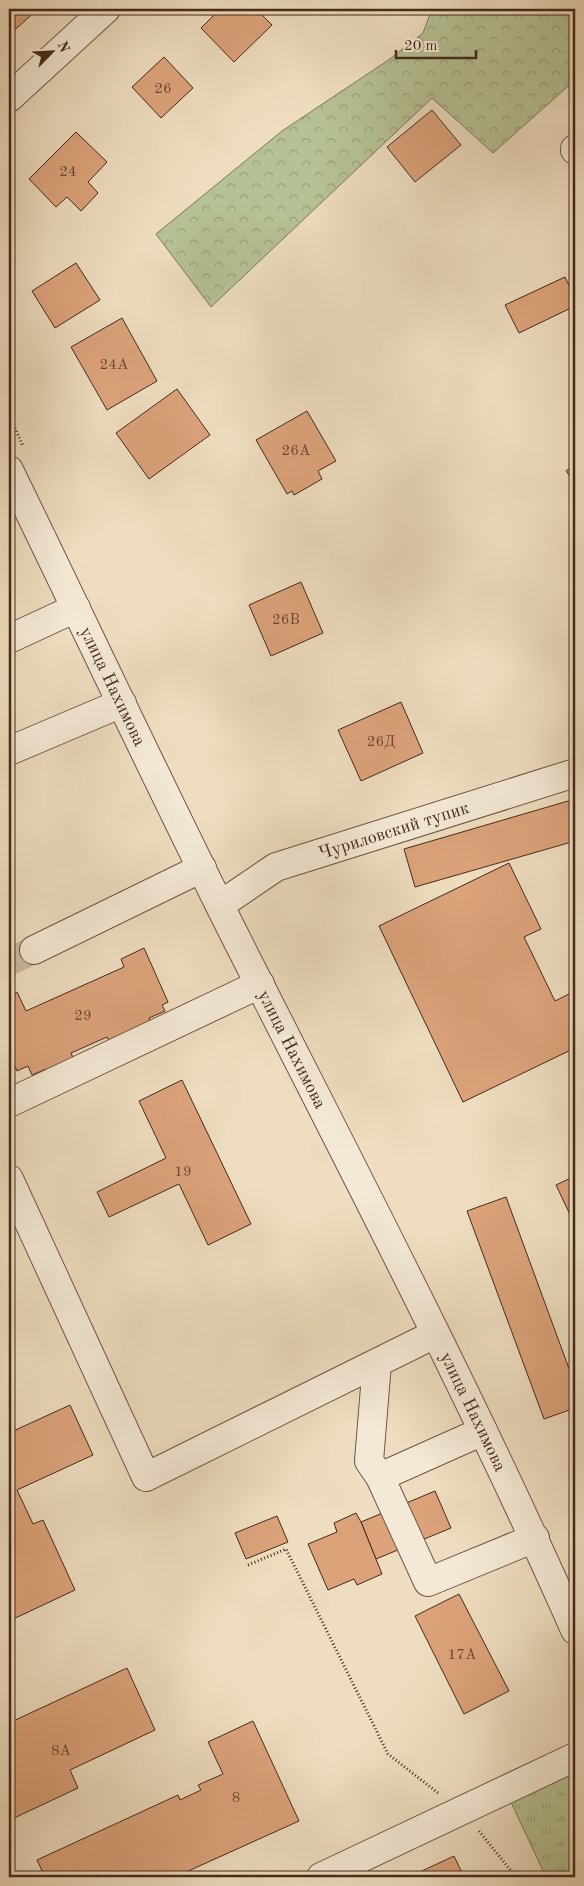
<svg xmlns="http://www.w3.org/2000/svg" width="584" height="1886" viewBox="0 0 584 1886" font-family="'Old Standard TT',serif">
<defs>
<pattern id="grass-tufts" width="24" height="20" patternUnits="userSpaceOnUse" patternTransform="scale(1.25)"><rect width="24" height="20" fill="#b6c295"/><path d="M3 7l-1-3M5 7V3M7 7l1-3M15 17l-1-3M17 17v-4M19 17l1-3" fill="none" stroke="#969e79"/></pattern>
<pattern id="forest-crowns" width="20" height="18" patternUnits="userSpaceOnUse" patternTransform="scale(1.25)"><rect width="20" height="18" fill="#b6c295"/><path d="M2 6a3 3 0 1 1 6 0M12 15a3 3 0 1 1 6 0" fill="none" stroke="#969e79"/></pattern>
</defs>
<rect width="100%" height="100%" fill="#eeddc0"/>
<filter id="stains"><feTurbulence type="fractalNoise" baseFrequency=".004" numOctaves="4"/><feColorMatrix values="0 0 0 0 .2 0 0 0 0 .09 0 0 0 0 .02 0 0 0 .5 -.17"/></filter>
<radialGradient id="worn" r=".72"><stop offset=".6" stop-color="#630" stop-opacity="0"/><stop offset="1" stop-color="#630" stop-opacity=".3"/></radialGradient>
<!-- grass -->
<path fill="url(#grass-tufts)" stroke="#7e7658" d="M575,1766V1877H546L509,1798Z"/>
<!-- forest -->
<path fill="url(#forest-crowns)" stroke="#7e7658" d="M432,9H575V80L493,153L432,98L211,307L156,234L282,131L390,59L423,33Z"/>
<!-- building -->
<g fill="#dca37b" stroke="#45291b">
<path d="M9,9H38L9,35Z"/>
<path d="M220,9H256L272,25L234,62L201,28Z"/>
<path d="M164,57L193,88L161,118L132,87Z"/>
<path d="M432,110L461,145L415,182L387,147Z"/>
<path d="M76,132L107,162L88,182L98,193L81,211L67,197L56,207L29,179Z"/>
<path d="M76,263L100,300L55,328L32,291Z"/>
<path d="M565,277L575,298V306L519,333L505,305Z"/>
<path d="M122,318L157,381L107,410L71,347Z"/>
<path d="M177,389L210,435L149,479L116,433Z"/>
<path d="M307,411L336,461L318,471L322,479L294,495L292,491L287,494L256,440Z"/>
<path d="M575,464V483L566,471Z"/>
<path d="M301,582L323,633L271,656L249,605Z"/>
<path d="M401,702L423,753L361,781L338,730Z"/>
<path d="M575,799V841L415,887L404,849Z"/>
<path d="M509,863L541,929L524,937L555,1001L575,991V1048L463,1102L379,926Z"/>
<path d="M144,948L168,1002L162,1005L165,1011L149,1018L151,1023L111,1045L107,1037L71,1053L76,1064L49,1076L46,1069L32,1075L28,1066L17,1071L15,1066L9,1069V984L13,994L17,992L26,1011L124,967L121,959Z"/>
<path d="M9,953L10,956L15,954L22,970L9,976Z"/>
<path d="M182,1080L251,1224L208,1245L179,1184L109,1217L97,1192L166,1158L139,1101Z"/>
<path d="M575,1176V1225L556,1185Z"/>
<path d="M506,1197L575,1385V1408L544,1419L467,1211Z"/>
<path d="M70,1405L93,1455L17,1490L33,1524L43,1520L75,1590L9,1621V1433Z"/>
<path d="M435,1491L451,1528L376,1559L361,1522Z"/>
<path d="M356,1513L361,1522L382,1574L357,1585L354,1579L328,1590L308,1544L337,1532L334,1523Z"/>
<path d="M277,1516L288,1542L246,1559L235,1533Z"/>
<path d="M459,1594L509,1691L464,1714L415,1616Z"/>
<path d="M127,1668L155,1730L70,1770L78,1788L12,1819L9,1813V1723Z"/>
<path d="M253,1721L299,1821L175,1877H45L37,1860L178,1795L180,1800L201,1790L198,1785L223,1774L208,1742Z"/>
<path d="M454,1856L464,1877H409Z"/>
</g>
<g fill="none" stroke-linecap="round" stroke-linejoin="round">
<!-- minor-tunnel -->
<path stroke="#ccb99f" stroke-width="28" stroke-dasharray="28 14" stroke-linecap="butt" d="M9,962L34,950"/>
<defs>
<g id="minor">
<path d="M9,98L106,9"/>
<path d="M575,150V149"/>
<path id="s1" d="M9,470C80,616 149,763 221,908C341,1147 467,1385 575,1630"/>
<path d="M9,639L76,608"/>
<path d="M9,751L122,703"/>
<path id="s2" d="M220,905L276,867L575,773"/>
<path d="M34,950L202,868"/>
<path d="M9,1103L260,984"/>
<path d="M9,1179L146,1477L435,1334"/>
<path d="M377,1363L369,1461L380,1477"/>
<path d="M483,1431L380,1477L428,1582L535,1538"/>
<path d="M321,1877L575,1757"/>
</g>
</defs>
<!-- minor casing -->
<use href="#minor" stroke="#6f5644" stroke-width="30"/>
<!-- path -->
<g stroke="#45291b" stroke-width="3" stroke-dasharray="1 2.5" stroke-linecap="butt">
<path d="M9,415L23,446"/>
<path d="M248,1565L286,1549L388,1754L438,1793"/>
<path d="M571,1789L573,1877"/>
<path d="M479,1831L516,1877"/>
</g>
<!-- minor -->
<use href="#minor" stroke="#f4e9d6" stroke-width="28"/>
</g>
<g text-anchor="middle" stroke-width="5" stroke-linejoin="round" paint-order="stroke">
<!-- number labels -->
<g font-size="15" fill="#6b4833">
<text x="163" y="93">26</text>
<text x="68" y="176">24</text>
<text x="114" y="369">24А</text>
<text x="296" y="455">26А</text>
<text x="286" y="624">26В</text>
<text x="381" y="746">26Д</text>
<text x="83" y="1020">29</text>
<text x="183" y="1176">19</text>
<text x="462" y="1659">17А</text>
<text x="61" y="1755">8А</text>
<text x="236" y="1802">8</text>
</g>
<!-- street labels -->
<g font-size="18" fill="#45291b" stroke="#f4e9d6">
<text dy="6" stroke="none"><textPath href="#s1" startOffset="240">улица Нахимова</textPath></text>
<text dy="6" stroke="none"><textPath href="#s2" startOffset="191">Чуриловский тупик</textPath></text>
<text dy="6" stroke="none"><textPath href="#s1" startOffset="645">улица Нахимова</textPath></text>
<text dy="6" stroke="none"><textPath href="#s1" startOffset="1050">улица Нахимова</textPath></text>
</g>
</g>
<!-- margin -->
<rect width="584" height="1886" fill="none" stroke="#eeddc0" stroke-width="30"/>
<rect x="10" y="10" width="564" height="1866" fill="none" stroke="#45291b" stroke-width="2.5"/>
<rect x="15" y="15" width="554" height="1856" fill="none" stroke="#45291b"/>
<!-- north arrow -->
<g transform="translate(52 52) rotate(66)" stroke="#f4e9d6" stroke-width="4" paint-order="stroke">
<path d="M0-4L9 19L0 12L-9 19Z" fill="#45291b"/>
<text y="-8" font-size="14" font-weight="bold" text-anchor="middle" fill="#45291b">N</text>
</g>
<!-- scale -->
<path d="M396 50v8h80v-8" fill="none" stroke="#45291b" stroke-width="2.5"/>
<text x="404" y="50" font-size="15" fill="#45291b" stroke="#f4e9d6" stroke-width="4" paint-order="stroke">20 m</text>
<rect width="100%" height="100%" filter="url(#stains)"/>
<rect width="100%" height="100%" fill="url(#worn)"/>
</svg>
